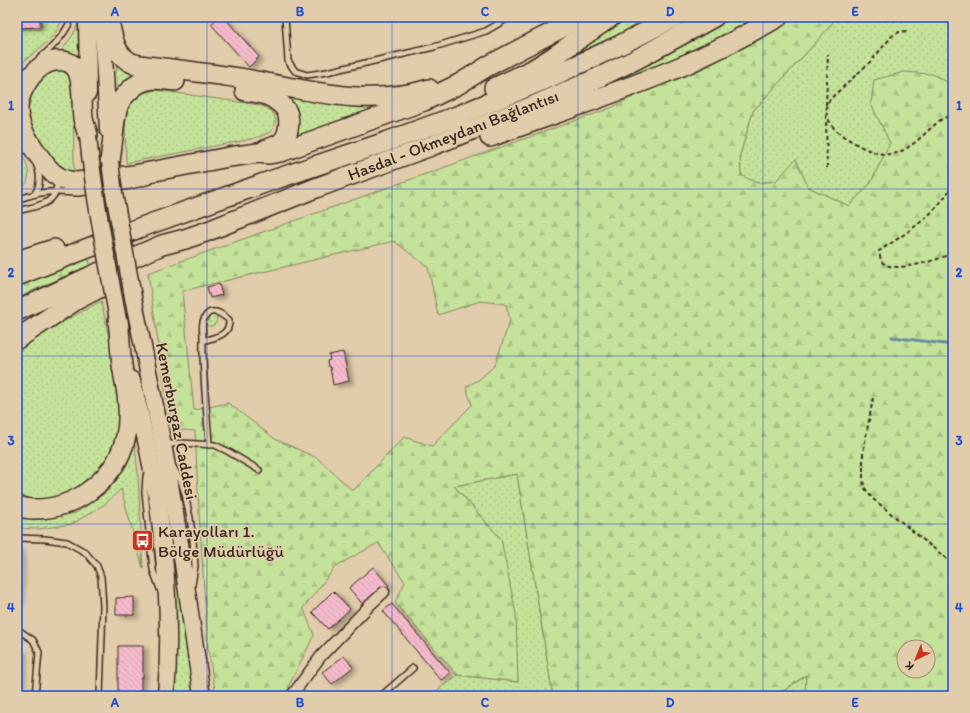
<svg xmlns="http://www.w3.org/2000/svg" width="970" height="713" viewBox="0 0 970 713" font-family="Itim,sans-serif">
<defs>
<pattern id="grass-dots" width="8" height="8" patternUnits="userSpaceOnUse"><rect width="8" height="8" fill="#c5e29a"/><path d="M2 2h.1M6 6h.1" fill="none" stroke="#aac284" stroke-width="1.8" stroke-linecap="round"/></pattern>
<pattern id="forest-firs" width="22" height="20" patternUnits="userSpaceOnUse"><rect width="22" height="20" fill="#c5e29a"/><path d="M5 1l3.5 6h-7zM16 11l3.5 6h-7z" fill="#aac284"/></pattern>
<pattern id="building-back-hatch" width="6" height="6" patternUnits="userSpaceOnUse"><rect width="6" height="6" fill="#f5bbcc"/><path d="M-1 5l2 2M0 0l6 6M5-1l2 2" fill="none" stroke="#d3a1af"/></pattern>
<filter id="shadow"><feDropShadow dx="4.5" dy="2.5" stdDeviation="2" flood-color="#0004"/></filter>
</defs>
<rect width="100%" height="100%" fill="#e1ccab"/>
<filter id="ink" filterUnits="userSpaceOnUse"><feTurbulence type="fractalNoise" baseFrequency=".025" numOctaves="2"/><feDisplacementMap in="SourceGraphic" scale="8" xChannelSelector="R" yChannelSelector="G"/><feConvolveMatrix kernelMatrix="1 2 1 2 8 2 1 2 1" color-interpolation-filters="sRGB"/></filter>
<g filter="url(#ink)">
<!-- grass -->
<g fill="url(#grass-dots)" stroke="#80865c">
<path d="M41,17H64L55,33L47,42L17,67V29H42Z"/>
<path d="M624,17H654L613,39L560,62Z"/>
<path d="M733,17H759L710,43L596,91L704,34Z"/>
<path d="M837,17H953V85L932,74L871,104L890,143L870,184L849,206L808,187L796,160L777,181L757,183L741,176L740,155L753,111L818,40Z"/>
<path d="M78,23L79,57L62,50L74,33Z"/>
<path d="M116,59L145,71L121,88L117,86Z"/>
<path d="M53,69C66,71 70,72 73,85L74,172L67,170L54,161L40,145L28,124L25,108L29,92L40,77Z"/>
<path d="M156,90L253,104C262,106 273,108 275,118C276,124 273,131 268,133C255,140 234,142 220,145C189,151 157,157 126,163L125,117L128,107L136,99L144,93Z"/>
<path d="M289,97L313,102L337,104H390L298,136C299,117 299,113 289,97Z"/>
<path d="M17,147C27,162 37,180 17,192Z"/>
<path d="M101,301L121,393L124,430L108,465L65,498L45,503L17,501V350L50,329Z"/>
<path d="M213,314C216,316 218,319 216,323L212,326H208L205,323V317Z"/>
<path d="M134,436L138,475L143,568L121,489L105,504L72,524L38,529L17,528V518L21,519H45L76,513L108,491L126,464Z"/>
<path d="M517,474L553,696H430L457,675L518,682L501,539L454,486Z"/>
<path d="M172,532L195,696H173L169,533Z"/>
<path d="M807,675L805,696H776Z"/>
</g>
<!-- forest -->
<g fill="url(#forest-firs)" stroke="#80865c" fill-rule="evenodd">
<path d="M783,17H837L818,40L753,111L740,155L741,175L757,183L776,181L796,159L808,187L849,206L870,184L890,143L871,104L874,80L904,72L932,74L953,85V696H805L806,675L776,696H553L517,474L454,486L501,539L516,614L518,682L457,675L395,603L405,582L378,543L336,566L303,608L314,635L289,685L287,696H216L208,649L199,512L195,431L171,429L148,273L611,108L729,47ZM394,241L428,267L438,315L480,301L506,304L510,320L495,365L480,379L466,387L472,405L432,446L404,437L353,491L317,458L275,439L228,403L194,410L182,291ZM904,647H928V671H904Z"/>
<path d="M88,256L90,265L34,290L17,299V284Z"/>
</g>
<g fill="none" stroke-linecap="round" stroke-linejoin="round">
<!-- stream -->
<path stroke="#6a8c9a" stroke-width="3" d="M892,337L953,345"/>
</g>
<!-- building -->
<g fill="url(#building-back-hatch)" stroke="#3b2a1e" filter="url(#shadow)">
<path d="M17,17H40V27L17,28Z"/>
<path d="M219,17H224L259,57L249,67L211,24Z"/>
<path d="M219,284L222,295L210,298L207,287Z"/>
<path d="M343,352L349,381L333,385L330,367H328L327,361L330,360L329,355Z"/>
<path d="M17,548H20L19,604H17Z"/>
<path d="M373,567L389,586L365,607L349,588Z"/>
<path d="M333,591L350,609L328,629L312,612Z"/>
<path d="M134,597V615H116V598Z"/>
<path d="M392,604L450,673L441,680L383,611Z"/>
<path d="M118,646H143V678H141V696H118Z"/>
<path d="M17,651H22L19,696H17Z"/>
<path d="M344,656L353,667L332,684L322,672Z"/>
</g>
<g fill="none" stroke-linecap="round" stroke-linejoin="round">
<defs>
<g id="lane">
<path d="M285,17L288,61L295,71L307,75L327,72L434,47L486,31L510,17"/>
<path d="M40,58C53,47 66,34 72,17"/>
<path d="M35,194C41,184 40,176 37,165"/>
<path d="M17,200C30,195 43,191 57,192C64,192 71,193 79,193L131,186L150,181"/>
<path d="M17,211C35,206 58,206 57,181"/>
<path d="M203,341C215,337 230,336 229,320C221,313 210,306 204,319C201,324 203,332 203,337C202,373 207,409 209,445"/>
<path d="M165,445L181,443L215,445L229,452L259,470"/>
<path d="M172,465L181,481L185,494L190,518L193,540L195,566L192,585"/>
<path d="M146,476L145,492L153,570L161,592"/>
<path d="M17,538L45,539L67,542L85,552L97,566L101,577L103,606L100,696"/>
<path d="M17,629L33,640L39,652L35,696"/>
<path d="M381,696L413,668"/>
</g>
<path id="street" d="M293,696V694L321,656L371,604L384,592"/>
<g id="primary">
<path d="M87,17L88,93"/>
<path d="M102,18L108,130"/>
<path d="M133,297L165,455L180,543L202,696"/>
<path d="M132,380C142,421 152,463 158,505C167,568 171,633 166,696"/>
</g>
<g id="highway">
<path d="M108,17C112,32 113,51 127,60C130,63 135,64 139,65C172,69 206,73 239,78C301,88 366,109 429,89"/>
<path d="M494,88L532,70L550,59L611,17"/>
<path d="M245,91C255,92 269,94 277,101C280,103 284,107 286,110C291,119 289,135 282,142C277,146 270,148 265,150"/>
<path d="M88,136C87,130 84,124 83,118C81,104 84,83 77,70C74,65 68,61 62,61C39,57 18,89 18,109C18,127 29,142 39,156C49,171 58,181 77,182L134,175L229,157L258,153L269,154L281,152L424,101L459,84L488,66L524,47L583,17"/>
<path d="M490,137C556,113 624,91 689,63C719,49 749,34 778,17"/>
<path d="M110,162C111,154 112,145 113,137C114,126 115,114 119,104C121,99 125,95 129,91C142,77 157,78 175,81"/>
<path d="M17,261L54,249"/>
<path d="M17,276L139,228L270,181L380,144L457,116L551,77L618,46L675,17"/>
<path d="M17,311L91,276L162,245L185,239L208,231L313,189L431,146L533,106L591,81L637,59L714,17"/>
<path d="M17,339L76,300L126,274"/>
<path d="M17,506C22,507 27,509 32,509C51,510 74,503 89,491C117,471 130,442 128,408C128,393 124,379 122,365C120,350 120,335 118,320"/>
</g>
</defs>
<!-- lane casing -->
<use href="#lane" stroke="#3b2a1e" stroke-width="8"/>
<!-- street casing -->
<use href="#street" stroke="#3b2a1e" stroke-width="13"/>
<!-- primary casing -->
<use href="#primary" stroke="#3b2a1e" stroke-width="19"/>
<!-- highway casing -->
<use href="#highway" stroke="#3b2a1e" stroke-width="22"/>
<!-- path -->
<g stroke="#3b2a1e" stroke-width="2" stroke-dasharray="4 3" stroke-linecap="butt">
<path d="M907,31L899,32L892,36L871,61L830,99C824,110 826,117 833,127C840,135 851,141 860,146C893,164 908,150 932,127C936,124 941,118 947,117C949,116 951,117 953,117"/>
<path d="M953,58L952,70L953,74"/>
<path d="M826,105L828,54"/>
<path d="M826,115L827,169"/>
<path d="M953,184C937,214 907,233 879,251C880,255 880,260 883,263C895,274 940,259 953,253"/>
<path d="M873,398L863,453V476L864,487L872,498L953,564"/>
</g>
<!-- lane -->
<use href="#lane" stroke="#e1ccab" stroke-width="5"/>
<!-- street -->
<use href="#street" stroke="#e1ccab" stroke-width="10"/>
<!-- primary -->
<use href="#primary" stroke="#e1ccab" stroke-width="16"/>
<!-- highway -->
<use href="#highway" stroke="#e1ccab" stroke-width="19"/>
<defs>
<g id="primary-bridge">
<path d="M88,136C94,198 107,259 118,320"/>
<path d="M110,162L114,193L133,297"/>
</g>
</defs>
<!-- primary-bridge casing -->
<use href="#primary-bridge" stroke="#3b2a1e" stroke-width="19" stroke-linecap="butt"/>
<!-- primary-bridge -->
<use href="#primary-bridge" stroke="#e1ccab" stroke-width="16"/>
</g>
</g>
<!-- grid -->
<path fill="none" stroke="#1d4ed8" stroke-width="1" stroke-opacity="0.55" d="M207,17V696M392,17V696M578,17V696M763,17V696M17,189H953M17,356H953M17,524H953"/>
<!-- icons -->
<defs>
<symbol id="bus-square" viewBox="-11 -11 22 22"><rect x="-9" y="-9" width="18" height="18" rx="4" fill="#c8321e" stroke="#e1ccab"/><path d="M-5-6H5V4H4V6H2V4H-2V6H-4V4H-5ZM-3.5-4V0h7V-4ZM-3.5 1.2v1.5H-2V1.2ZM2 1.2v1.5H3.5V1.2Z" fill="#fff"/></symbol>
</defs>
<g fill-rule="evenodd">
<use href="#bus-square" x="130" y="528" width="25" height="25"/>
</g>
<g text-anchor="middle" stroke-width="3.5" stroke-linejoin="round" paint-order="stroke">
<!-- street labels -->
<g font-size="17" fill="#3b2a1e" stroke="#e1ccab">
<text transform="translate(453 135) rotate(-21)" y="6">Hasdal - Okmeydanı Bağlantısı</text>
<text transform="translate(177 421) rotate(79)" y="6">Kemerburgaz Caddesi</text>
</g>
<!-- poi labels -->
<g font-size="17" fill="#3b2a1e" stroke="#e1ccab" text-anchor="start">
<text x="158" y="537">Karayolları 1.<tspan x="158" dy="20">Bölge Müdürlüğü</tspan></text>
</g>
</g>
<!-- margin -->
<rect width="970" height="713" fill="none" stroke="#e1ccab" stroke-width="44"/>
<!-- north arrow -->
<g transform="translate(916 659) rotate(223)"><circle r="19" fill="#e1ccab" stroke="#9f8b73"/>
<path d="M0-3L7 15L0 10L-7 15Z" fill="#c8321e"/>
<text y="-6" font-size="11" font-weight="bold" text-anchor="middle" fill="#3b2a1e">K</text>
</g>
<rect x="22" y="22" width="926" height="669" fill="none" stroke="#1d4ed8" stroke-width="1.5"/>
<g font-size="13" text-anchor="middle" font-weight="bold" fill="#1d4ed8">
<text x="115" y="16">A</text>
<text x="300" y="16">B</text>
<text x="485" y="16">C</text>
<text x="670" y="16">D</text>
<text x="855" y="16">E</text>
<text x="11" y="110">1</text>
<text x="959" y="110">1</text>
<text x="11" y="277">2</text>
<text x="959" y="277">2</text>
<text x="11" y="445">3</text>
<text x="959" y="445">3</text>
<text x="11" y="612">4</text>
<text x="959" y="612">4</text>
<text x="115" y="707">A</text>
<text x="300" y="707">B</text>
<text x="485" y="707">C</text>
<text x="670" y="707">D</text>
<text x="855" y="707">E</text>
</g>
</svg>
